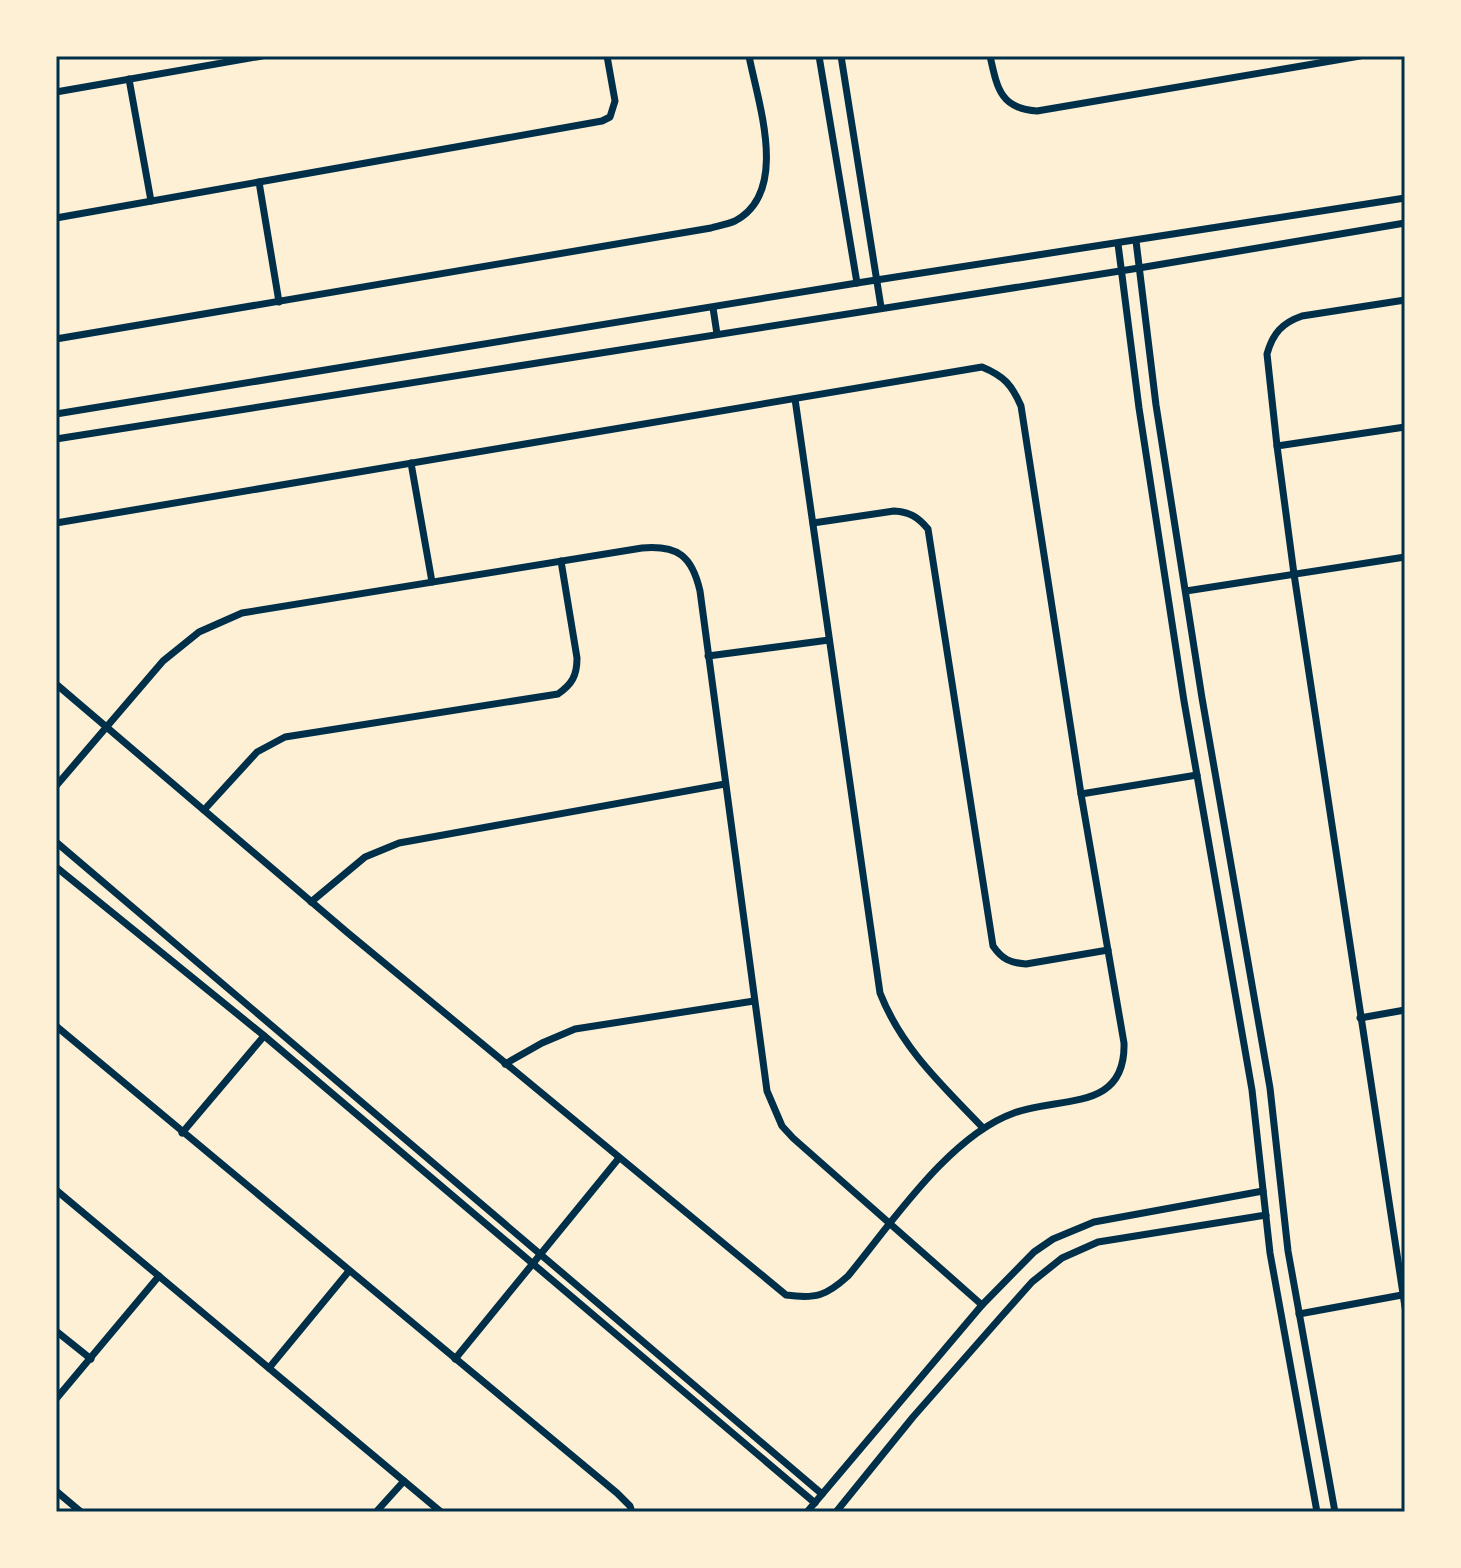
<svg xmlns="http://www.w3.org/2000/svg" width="1461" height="1568" viewBox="0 0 1461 1568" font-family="Ubuntu,sans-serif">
<rect width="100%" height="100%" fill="#fdf0d5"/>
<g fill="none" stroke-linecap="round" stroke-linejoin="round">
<!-- minor -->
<g stroke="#003049" stroke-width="7">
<path d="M819,56L857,283"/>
<path d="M841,56L881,307"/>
<path d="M990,56C997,87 1000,109 1037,111L1360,56"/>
<path d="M129,79L151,201"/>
<path d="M56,92L262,56"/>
<path d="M259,182L279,302"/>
<path d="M56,218L602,121L610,117L615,101L607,56"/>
<path d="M1136,241L1156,405L1202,698L1270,1088L1288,1251L1335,1512"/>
<path d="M1118,244L1139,408L1184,701L1252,1090L1270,1253L1317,1512"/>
<path d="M1405,300L1302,316C1282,323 1273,333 1267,354L1277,446L1294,574L1405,1307"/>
<path d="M713,308L717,334"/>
<path d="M56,339L711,228C718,226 728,224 735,221C790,192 758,103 749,56"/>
<path d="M795,399L880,993C902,1049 943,1086 983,1128"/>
<path d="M56,414L857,283L1405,198"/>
<path d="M56,439L1139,268L1405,223"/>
<path d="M1277,446L1405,427"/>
<path d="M411,463L432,582"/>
<path d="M56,523L982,367C1004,376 1012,385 1021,406L1081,794L1124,1043C1126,1112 1060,1096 1014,1113C949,1136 891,1224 848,1276C826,1296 816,1299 786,1295L348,933L56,684"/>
<path d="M813,523L894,511C910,512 918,517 928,529L993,946C1002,959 1010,963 1026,964L1108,950"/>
<path d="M1186,591L1405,557"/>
<path d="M708,656L829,640"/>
<path d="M56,786L163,661L199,632L242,613L642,548C678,545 692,556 700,591L767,1091L782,1126L793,1138L982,1305"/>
<path d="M1081,794L1197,775"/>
<path d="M204,810L257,752L285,737L558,694C572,684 577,676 577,658L561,561"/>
<path d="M56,842L822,1494"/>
<path d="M56,867L262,1034L815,1503"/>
<path d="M311,902L365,857L399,843L725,784"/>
<path d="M1360,1018L1405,1010"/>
<path d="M56,1026L617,1493L630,1506L632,1512"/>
<path d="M505,1064L542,1043L575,1029L754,1001"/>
<path d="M182,1133L264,1036"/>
<path d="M56,1190L441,1512"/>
<path d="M1299,1314L1402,1295"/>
<path d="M56,1331L91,1359"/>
<path d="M455,1359L619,1158"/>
<path d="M269,1368L349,1271"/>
<path d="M56,1399L159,1276"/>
<path d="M56,1491L81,1512"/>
<path d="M376,1512L404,1481"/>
<path d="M807,1512L982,1305L1034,1252L1053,1239L1094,1222L1263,1191"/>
<path d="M836,1512L913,1417L1000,1318L1032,1282L1062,1258L1098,1242L1266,1215"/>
</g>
</g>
<!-- border -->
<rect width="1461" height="1568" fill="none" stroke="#fdf0d5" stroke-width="116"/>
<rect x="58" y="58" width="1345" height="1452" fill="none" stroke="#003049" stroke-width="3"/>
</svg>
